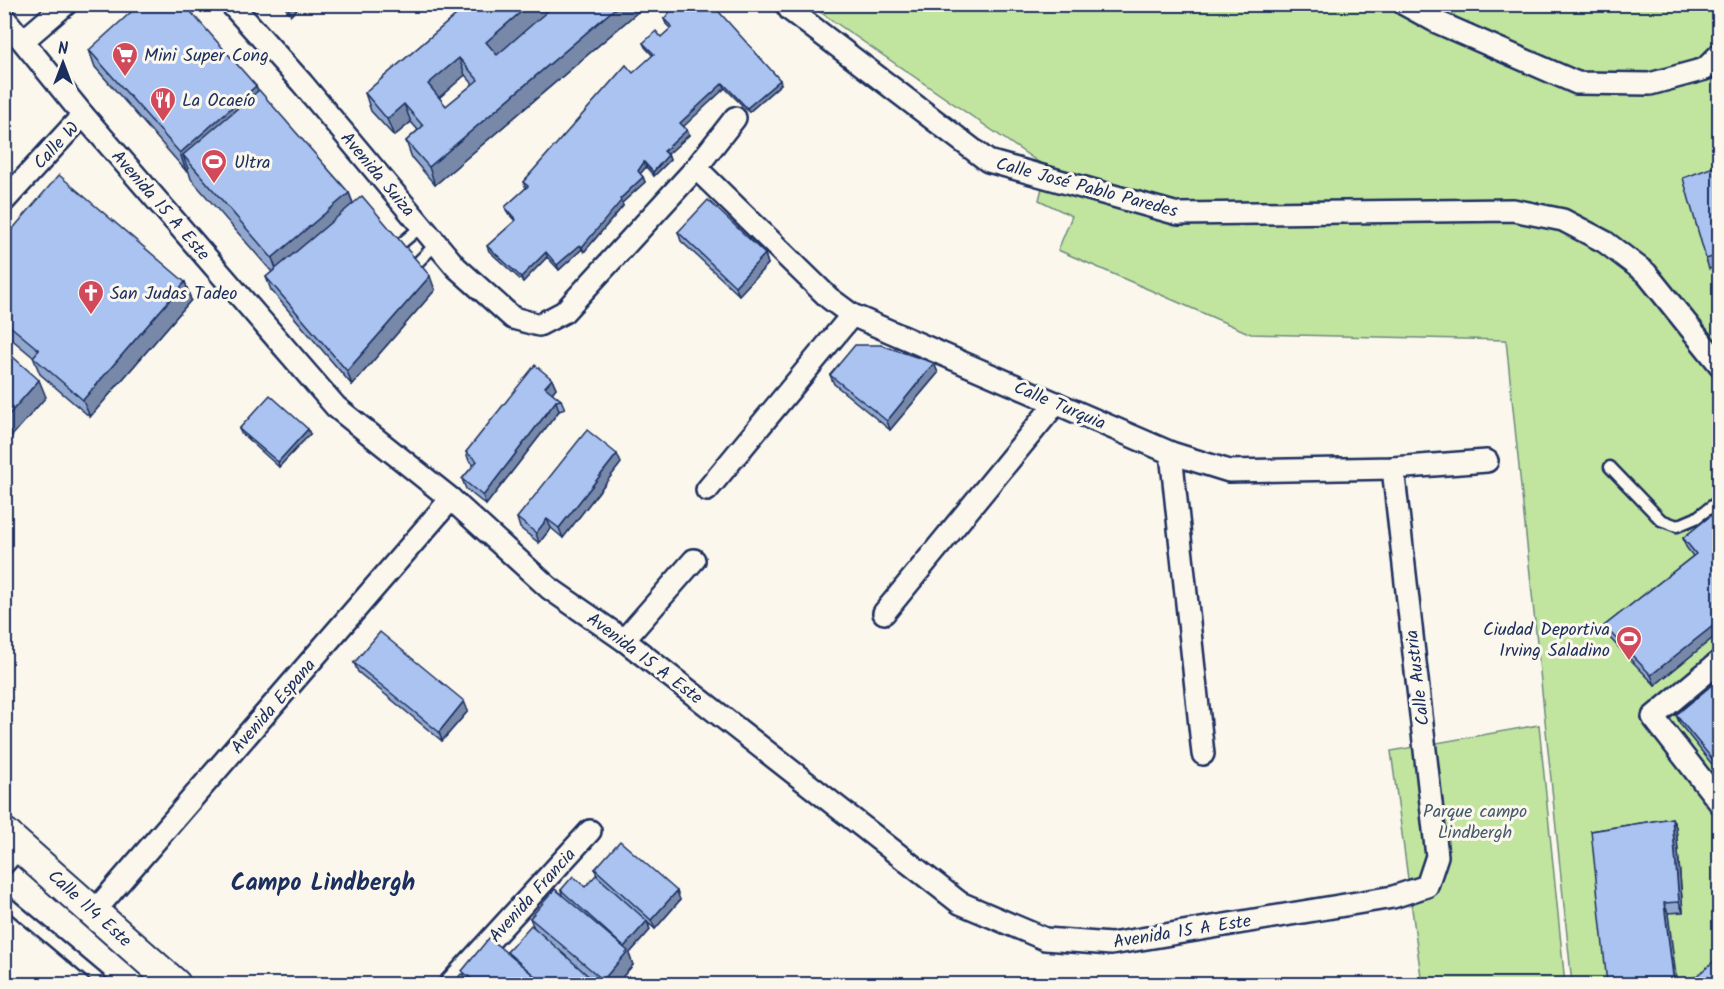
<svg xmlns="http://www.w3.org/2000/svg" width="1724" height="989" viewBox="0 0 1724 989" font-family="Kalam,sans-serif">
<rect width="100%" height="100%" fill="#fbf7ec"/>
<filter id="ink" filterUnits="userSpaceOnUse"><feTurbulence type="fractalNoise" baseFrequency=".0167" numOctaves="2"/><feDisplacementMap in="SourceGraphic" scale="12" xChannelSelector="R" yChannelSelector="G"/><feConvolveMatrix kernelMatrix="1 2 1 2 8 2 1 2 1" color-interpolation-filters="sRGB"/></filter>
<g filter="url(#ink)">
<!-- green -->
<g fill="#c1e59f" stroke="#6e8a7e" stroke-width="1.5">
<path d="M810,5H1719V984H1572L1506,340L1251,334L1058,250L1072,216L1039,200L1047,168Z"/>
<path d="M1539,725L1565,984H1422L1391,751Z"/>
</g>
<g fill="none" stroke-linecap="round" stroke-linejoin="round">
<defs>
<g id="lane">
<path d="M398,246L422,226"/>
<path d="M414,266L436,244"/>
<path d="M1610,467L1661,520L1677,526L1696,518L1720,500"/>
<path d="M4,871L21,852"/>
<path d="M4,900L104,984"/>
<path d="M4,983L6,984"/>
</g>
<g id="street">
<path d="M231,4L302,83L456,267L513,318L539,325L564,312L696,168L735,118"/>
<path d="M786,4L790,10L988,161L1178,214L1513,210L1563,220L1605,242L1646,273L1720,365"/>
<path d="M1404,4L1437,22L1577,83L1650,84L1705,69L1720,54"/>
<path d="M4,18L83,115L336,407L451,499L549,588L624,640L960,903L1045,939L1111,944L1393,897L1427,886L1437,856L1393,468"/>
<path d="M24,40L66,4"/>
<path d="M696,168L829,298L852,315L1171,453L1229,471L1393,468L1487,461"/>
<path d="M4,201L83,115"/>
<path d="M1171,453L1203,754"/>
<path d="M707,490L852,315"/>
<path d="M884,613L1056,403"/>
<path d="M624,640L694,560"/>
<path d="M1720,661L1653,717L1720,803"/>
<path d="M94,912L451,499"/>
<path d="M450,984L590,831"/>
</g>
<path id="secondary" d="M4,833L175,984"/>
</defs>
<!-- lane casing -->
<use href="#lane" stroke="#1b2f5e" stroke-width="15"/>
<!-- street casing -->
<use href="#street" stroke="#1b2f5e" stroke-width="26"/>
<!-- secondary casing -->
<use href="#secondary" stroke="#1b2f5e" stroke-width="34"/>
<!-- lane -->
<use href="#lane" stroke="#fbf7ec" stroke-width="10"/>
<!-- street -->
<use href="#street" stroke="#fbf7ec" stroke-width="21"/>
<!-- secondary -->
<use href="#secondary" stroke="#fbf7ec" stroke-width="30"/>
</g>
<!-- wall -->
<g fill="#92a8ce" stroke="#1b2f5e" stroke-width="1.5" fill-rule="evenodd">
<path d="M282,4H303L291,15Z"/>
<path d="M469,4H647L435,185L412,158L406,141L418,130L411,122L394,136L371,111L365,93ZM465,75L473,84L446,106L439,98Z"/>
<path d="M664,19L781,84L749,112L725,88L683,126L687,130L689,135L668,154L670,160L654,176L646,167L640,174L643,177L645,182L622,203L623,206L584,252L582,249L559,270L547,257L523,282L489,251L487,246L515,221L507,212L505,207L526,188L523,182L653,56L645,47L643,43L661,37L671,29L666,24Z"/>
<path d="M89,50L258,91L349,193L353,203L435,290L352,385L271,290L266,277L272,272L191,179L188,169L186,171L95,67Z"/>
<path d="M1719,165V266L1709,269L1706,259Z"/>
<path d="M678,232L765,254L768,264L739,295L681,241Z"/>
<path d="M4,239L185,282L191,300L90,417L40,374L33,357L4,333Z"/>
<path d="M934,363L938,373L890,430L834,384L830,375Z"/>
<path d="M552,379L556,388L552,393L561,400L565,409L559,411L486,505L466,489L462,479L474,465L469,461L466,452Z"/>
<path d="M239,429L310,434L279,467L241,433Z"/>
<path d="M621,463L563,538L551,528L539,543L520,528L517,518Z"/>
<path d="M1719,509V633L1655,685L1607,635L1604,626L1693,556L1686,547L1683,538Z"/>
<path d="M354,663L468,711L442,741L358,672Z"/>
<path d="M1719,679V773L1680,724L1676,715Z"/>
<path d="M1672,818L1676,827L1683,912L1668,913L1591,831Z"/>
<path d="M595,869L680,900L655,929L648,923L650,930L629,954L633,965L616,984H597L595,982L596,984H453L464,976L462,971L508,954L507,952L534,928L530,918L562,895L561,890L585,887L597,876Z"/>
</g>
<!-- shaded-wall -->
<g fill="#7788a8" stroke="#1b2f5e" stroke-width="1.5">
<path d="M287,4H303L291,15Z"/>
<path d="M530,4H542L546,14L493,60L486,42Z"/>
<path d="M620,4H647L435,185L429,167Z"/>
<path d="M459,58L465,75L434,102L428,84Z"/>
<path d="M780,80L781,84L749,112L747,108Z"/>
<path d="M723,83L725,88L682,128L680,123Z"/>
<path d="M256,86L263,104L183,155L188,169L186,171L180,153Z"/>
<path d="M404,104L411,122L394,136L387,119Z"/>
<path d="M687,130L689,135L666,156L664,151Z"/>
<path d="M668,155L670,160L654,176L653,172Z"/>
<path d="M644,162L646,167L639,175L638,171Z"/>
<path d="M643,177L645,182L622,203L623,206L584,252L582,247L620,199Z"/>
<path d="M349,193L358,217L281,282L272,258Z"/>
<path d="M580,245L582,249L559,270L557,265Z"/>
<path d="M546,252L547,257L523,282L521,277Z"/>
<path d="M765,254L768,264L739,295L735,286Z"/>
<path d="M430,276L435,290L352,385L347,371Z"/>
<path d="M185,282L191,300L90,417L83,400Z"/>
<path d="M934,363L938,373L890,430L887,421Z"/>
<path d="M552,379L556,388L549,397L545,387Z"/>
<path d="M39,380L46,397L4,445V420Z"/>
<path d="M556,401L559,411L486,505L483,496Z"/>
<path d="M308,429L310,434L279,467L278,462Z"/>
<path d="M617,454L621,463L563,538L559,528Z"/>
<path d="M547,519L551,528L539,543L536,533Z"/>
<path d="M1719,621V633L1655,685L1651,675Z"/>
<path d="M464,701L468,711L442,741L439,732Z"/>
<path d="M1672,818L1676,827L1683,912L1679,902Z"/>
<path d="M677,891L680,900L655,929L651,920Z"/>
<path d="M1664,903L1668,913L1677,984H1674Z"/>
<path d="M647,921L650,930L629,954L633,965L616,984H605L603,980L626,953L624,947Z"/>
</g>
<!-- building -->
<g fill="#aac3f0" stroke="#1b2f5e" stroke-width="1.5" fill-rule="evenodd">
<path d="M140,4H184L256,86L180,153L89,50Z"/>
<path d="M469,4H530L486,42L497,55L550,9L546,4H620L429,167L406,141L423,126L404,104L387,119L365,93ZM459,58L478,80L446,106L428,84Z"/>
<path d="M676,4H712L780,80L747,108L723,83L680,123L687,130L664,151L668,155L653,172L644,162L638,171L643,177L620,199L621,201L582,247L580,245L557,265L546,252L521,277L487,246L516,220L505,207L528,186L523,182L626,65L633,73L654,54L643,43L656,31L661,37L672,27L664,19Z"/>
<path d="M259,90L349,193L272,258L183,155Z"/>
<path d="M1719,165V255L1706,259L1683,178Z"/>
<path d="M59,175L185,282L83,400L33,357L39,350L4,321V239Z"/>
<path d="M362,196L430,276L347,371L266,277Z"/>
<path d="M708,200L765,254L735,286L678,232Z"/>
<path d="M855,345H881L934,363L887,421L830,375Z"/>
<path d="M13,357L39,380L4,420V367Z"/>
<path d="M535,365L552,379L545,387L561,400L556,401L483,496L462,479L477,461L466,452Z"/>
<path d="M270,395L308,429L278,462L239,429Z"/>
<path d="M587,430L617,454L559,528L547,519L536,533L517,518Z"/>
<path d="M1719,509V621L1651,675L1604,626L1696,554L1683,538Z"/>
<path d="M380,632L464,701L439,732L354,663Z"/>
<path d="M1719,679V767L1676,715Z"/>
<path d="M1672,818L1679,902L1664,903L1674,984H1607L1591,831Z"/>
<path d="M620,841L677,891L651,920L595,869Z"/>
<path d="M596,875L647,921L624,947L561,890L573,876L585,887Z"/>
<path d="M555,889L628,951L603,980L530,918Z"/>
<path d="M531,925L595,982L592,984H544L507,952Z"/>
<path d="M489,938L544,984H478L462,971Z"/>
<path d="M1719,957V984H1699L1694,978Z"/>
<path d="M461,974L474,984H453Z"/>
</g>
</g>
<!-- icons -->
<defs>
<symbol id="supermarket-pin" viewBox="-11 -11 22 30"><path d="M0 17L-7.5 6A9.5 9.5 0 1 1 7.5 6Z" fill="#d1495b" stroke="#fbf7ec"/><path d="M-6-5.5h2.5l.6 2H6L4.5 2H-2.5L-4.4-4H-6ZM-1.5 3.2a1.3 1.3 0 1 0 .1 0ZM3 3.2a1.3 1.3 0 1 0 .1 0Z" fill="#fff"/></symbol>
<symbol id="restaurant-pin" viewBox="-11 -11 22 30"><path d="M0 17L-7.5 6A9.5 9.5 0 1 1 7.5 6Z" fill="#d1495b" stroke="#fbf7ec"/><path d="M-5-6h1v4h1v-4h1v4h1v-4h1v5L-1.5 .5V6h-2V.5L-5-1ZM5-6V6H3V1.5H1.5Q1.5-4 5-6Z" fill="#fff"/></symbol>
<symbol id="stadium-pin" viewBox="-11 -11 22 30"><path d="M0 17L-7.5 6A9.5 9.5 0 1 1 7.5 6Z" fill="#d1495b" stroke="#fbf7ec"/><path d="M0-5a6.5 5 0 1 0 0 10a6.5 5 0 1 0 0-10ZM-3.5-1.8h7v3.6h-7Z" fill="#fff"/></symbol>
<symbol id="church-pin" viewBox="-11 -11 22 30"><path d="M0 17L-7.5 6A9.5 9.5 0 1 1 7.5 6Z" fill="#d1495b" stroke="#fbf7ec"/><path d="M-1.2-6h2.4v3.5h3.3v2.4h-3.3V6h-2.4V-.1h-3.3v-2.4h3.3Z" fill="#fff"/></symbol>
</defs>
<g fill-rule="evenodd">
<use href="#supermarket-pin" x="110" y="40" width="30" height="40"/>
<use href="#restaurant-pin" x="148" y="85" width="30" height="40"/>
<use href="#stadium-pin" x="199" y="147" width="30" height="40"/>
<use href="#church-pin" x="76" y="278" width="30" height="40"/>
<use href="#stadium-pin" x="1614" y="624" width="30" height="40"/>
</g>
<g text-anchor="middle" stroke-width="6" stroke-linejoin="round" paint-order="stroke">
<!-- poi labels -->
<g font-size="18" fill="#1b2f5e" stroke="#fbf7ec" text-anchor="start">
<text x="144" y="61">Mini Super Cong</text>
<text x="182" y="106">La Ocaeío</text>
<text x="234" y="168">Ultra</text>
<text x="110" y="299">San Judas Tadeo</text>
<text x="1610" y="635" text-anchor="end">Ciudad Deportiva<tspan x="1610" dy="21">Irving Saladino</tspan></text>
</g>
<!-- street labels -->
<g font-size="18" fill="#1b2f5e" stroke="#fbf7ec">
<text transform="translate(56 145) rotate(-47)" y="6">Calle W</text>
<text transform="translate(378 174) rotate(50)" y="6">Avenida Suiza</text>
<text transform="translate(1087 187) rotate(15)" y="6">Calle José Pablo Paredes</text>
<text transform="translate(161 205) rotate(49)" y="6">Avenida 15 A Este</text>
<text transform="translate(1060 405) rotate(23)" y="6">Calle Turquia</text>
<text transform="translate(645 658) rotate(37)" y="6">Avenida 15 A Este</text>
<text transform="translate(1417 678) rotate(-97)" y="6">Calle Austria</text>
<text transform="translate(273 706) rotate(-49)" y="6">Avenida Espana</text>
<text transform="translate(532 895) rotate(-48)" y="6">Avenida Francia</text>
<text transform="translate(90 908) rotate(42)" y="6">Calle 114 Este</text>
<text transform="translate(1182 931) rotate(-9)" y="6">Avenida 15 A Este</text>
</g>
<!-- park labels -->
<g font-size="18" fill="#445c6e" stroke="#fbf7ec">
<text x="1475" y="817">Parque campo<tspan x="1475" dy="21">Lindbergh</tspan></text>
</g>
<!-- district labels -->
<g font-size="24" font-weight="bold" fill="#1b2f5e" stroke="#fbf7ec">
<text x="323" y="890">Campo Lindbergh</text>
</g>
</g>
<!-- margin -->
<rect width="1724" height="989" fill="none" stroke="#fbf7ec" stroke-width="24"/>
<rect x="12" y="12" width="1700" height="965" fill="none" stroke="#1b2f5e" stroke-width="2" filter="url(#ink)"/>
<!-- north arrow -->
<g transform="translate(63 63)" stroke="#fbf7ec" stroke-width="4.5" paint-order="stroke">
<path d="M0-4.5L10 22L0 15L-10 22Z" fill="#1b2f5e"/>
<text y="-9" font-size="16" font-weight="bold" text-anchor="middle" fill="#1b2f5e">N</text>
</g>
</svg>
